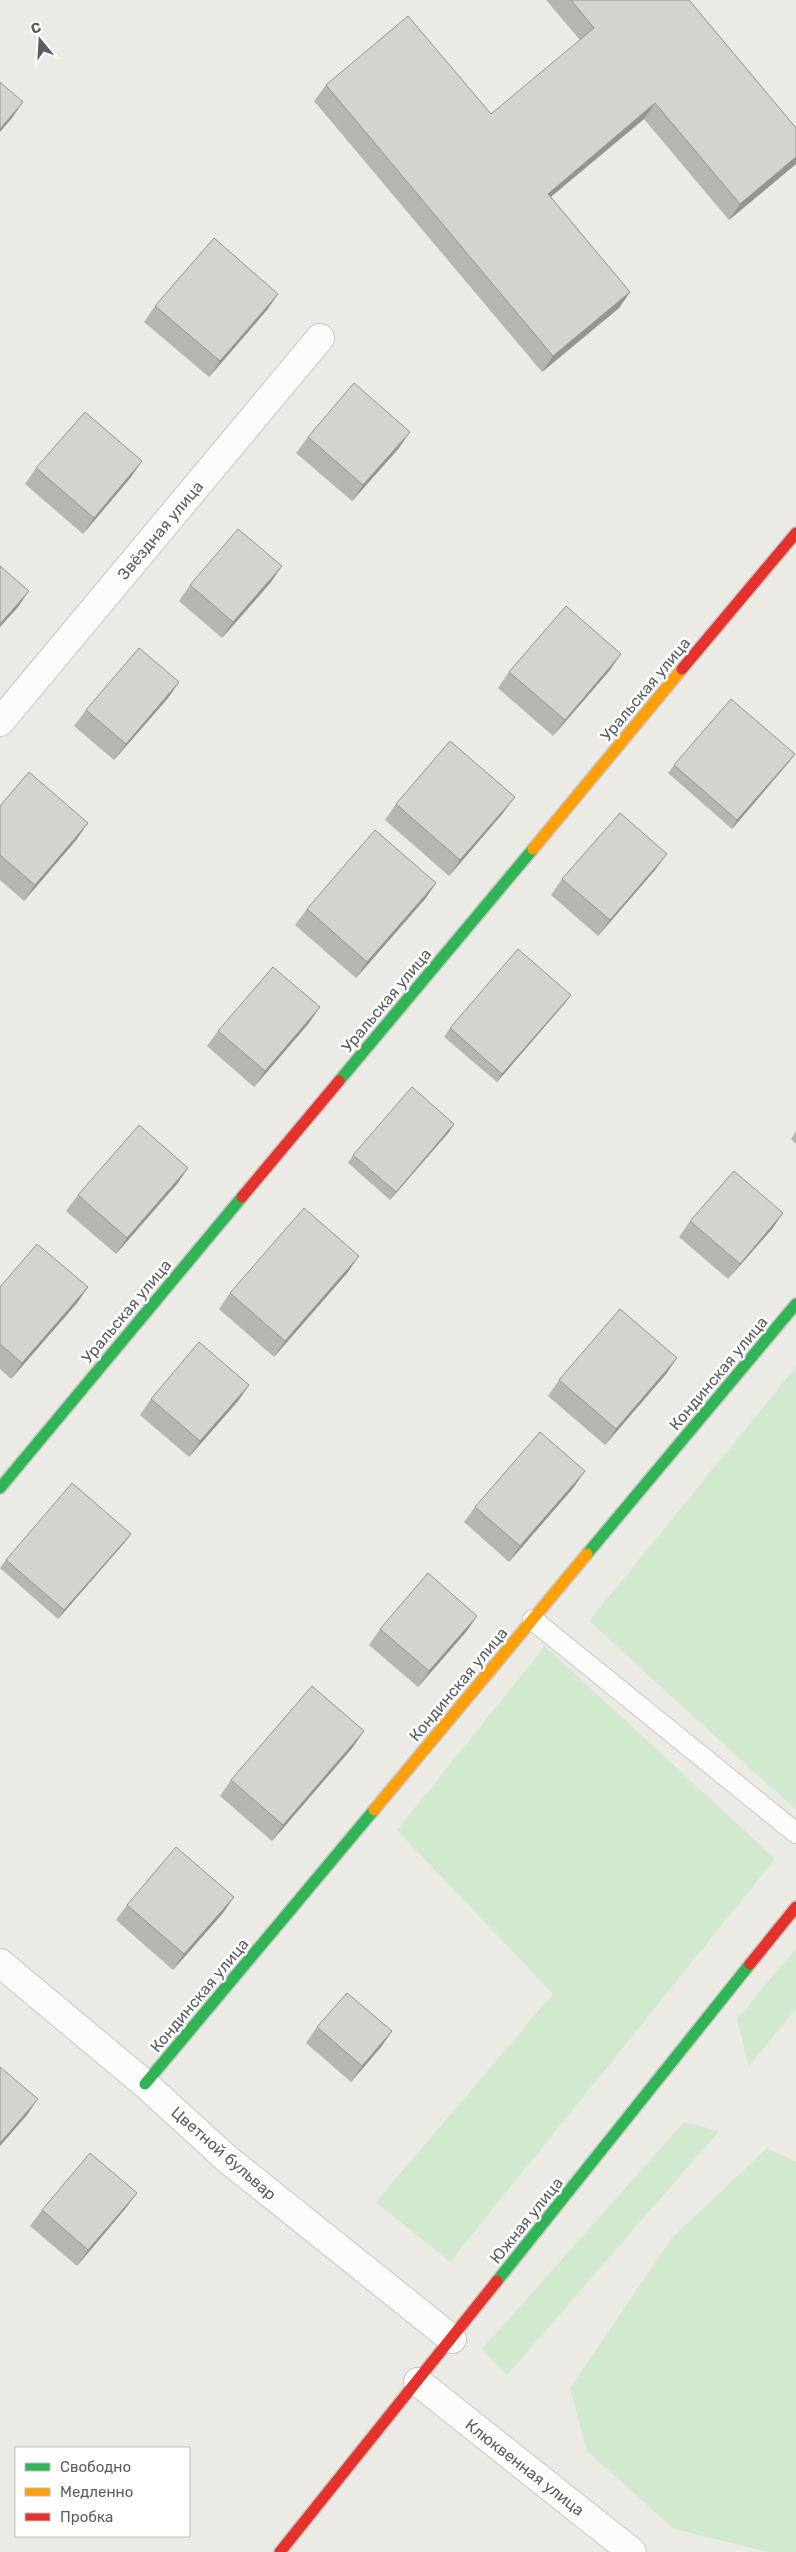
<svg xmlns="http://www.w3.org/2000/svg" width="796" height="2552" viewBox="0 0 796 2552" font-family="Rubik,sans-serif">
<rect width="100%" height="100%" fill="#ebeae4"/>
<!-- green -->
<g fill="#d1e9ce">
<path d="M796,1367V1810L589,1621Z"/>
<path d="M545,1646L775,1859L450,2262L376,2202L553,1994L397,1830Z"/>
<path d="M796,1948V2009L749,2066L737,2019Z"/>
<path d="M684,2122L719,2131L507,2375L482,2349Z"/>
<path d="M767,2148L796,2162V2552H768L674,2529L587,2451L570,2388L672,2238Z"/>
</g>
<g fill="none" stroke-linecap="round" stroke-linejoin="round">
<defs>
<path id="lane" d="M533,1620L796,1833"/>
<g id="street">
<path d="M0,722L320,338"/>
<path d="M0,1963L145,2084L226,2158L452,2339"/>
<path d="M418,2382L632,2552"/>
</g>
<g id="fast">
<path d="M339,1081L533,849"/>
<path d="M0,1488L242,1197"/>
<path d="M587,1554L796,1304"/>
<path d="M145,2084L374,1810"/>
<path d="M497,2281L750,1964"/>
</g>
<g id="slow">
<path d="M533,849L682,669"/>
<path d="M374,1810L587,1554"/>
</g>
<g id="jam">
<path d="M682,669L796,533"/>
<path d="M242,1197L339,1081"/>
<path d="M750,1964L796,1907"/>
<path d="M280,2552L497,2281"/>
</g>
</defs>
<!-- lane casing -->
<use href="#lane" stroke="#c7c7c6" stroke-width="22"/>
<!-- street casing -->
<use href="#street" stroke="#c7c7c6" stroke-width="30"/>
<!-- fast casing -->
<use href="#fast" stroke="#c7c8c6" stroke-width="14"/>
<!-- slow casing -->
<use href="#slow" stroke="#c7c8c6" stroke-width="14"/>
<!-- jam casing -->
<use href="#jam" stroke="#c7c8c6" stroke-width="14"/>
<!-- lane -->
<use href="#lane" stroke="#fcfcfb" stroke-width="20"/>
<!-- street -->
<use href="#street" stroke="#fcfcfb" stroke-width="28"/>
<!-- fast -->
<use href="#fast" stroke="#30b455" stroke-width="11"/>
<!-- slow -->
<use href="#slow" stroke="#ff9f0a" stroke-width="11"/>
<!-- jam -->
<use href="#jam" stroke="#e5322d" stroke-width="11"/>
</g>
<!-- wall -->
<g fill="#b6b5b2">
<path d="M546,0H689L796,128V164L729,220L644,119L551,197L630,292L619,308L542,372L314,101L326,85L491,114L580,40Z"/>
<path d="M278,294L267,310L209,377L144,322L155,306Z"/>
<path d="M308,437L399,448L352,501L296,453Z"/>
<path d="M36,468L131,477L83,534L25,484Z"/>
<path d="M271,582L222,638L179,601L190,585Z"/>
<path d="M610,670L553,736L498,688L509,672Z"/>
<path d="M179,682L168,698L114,760L74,726L86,710Z"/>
<path d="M795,754L789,762L732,829L668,773L674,765Z"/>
<path d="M396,804L503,813L449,876L385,820Z"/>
<path d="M0,806L77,839L24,901L0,880Z"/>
<path d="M655,870L598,936L551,895L562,879Z"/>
<path d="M436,883L425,899L356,978L295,925L307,909Z"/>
<path d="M571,995L565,1003L497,1082L444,1037L450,1028Z"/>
<path d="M309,1023L254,1087L207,1046L218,1031Z"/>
<path d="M454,1124L449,1132L390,1200L348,1163L353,1155Z"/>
<path d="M796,1131V1144L791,1139Z"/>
<path d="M188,1168L177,1184L116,1254L66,1211L78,1195Z"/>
<path d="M783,1213L772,1229L728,1279L679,1237L690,1221Z"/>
<path d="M348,1272L274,1357L219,1309L230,1293Z"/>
<path d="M0,1287H88L77,1303L11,1379L0,1369Z"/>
<path d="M677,1358L666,1374L605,1445L548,1396L559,1380Z"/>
<path d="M249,1385L238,1401L189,1457L140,1415L151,1399Z"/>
<path d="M574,1487L509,1562L464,1522L475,1507Z"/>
<path d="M131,1534L125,1542L58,1619L0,1568L6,1560Z"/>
<path d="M477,1616L466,1632L418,1687L369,1645L380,1629Z"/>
<path d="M353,1747L272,1841L220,1796L231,1780Z"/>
<path d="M127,1905L223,1913L173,1970L116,1920Z"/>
<path d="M317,2027L392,2031L381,2047L351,2082L306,2043Z"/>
<path d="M137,2193L125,2209L77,2266L30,2226L42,2210Z"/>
</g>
<!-- shaded-wall -->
<g fill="#949491">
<path d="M23,102L12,118L0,132V129Z"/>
<path d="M655,103L644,119L536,209L548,194Z"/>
<path d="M796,157V164L729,220L740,204Z"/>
<path d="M630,292L619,308L542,372L553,356Z"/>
<path d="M278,294L267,310L209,377L220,361Z"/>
<path d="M410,432L399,448L352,501L363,485Z"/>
<path d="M142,461L131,477L83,534L94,518Z"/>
<path d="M282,566L271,582L222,638L233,622Z"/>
<path d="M29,591L18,607L0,627V624Z"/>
<path d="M621,654L610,670L553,736L565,720Z"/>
<path d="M179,682L168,698L114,760L126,744Z"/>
<path d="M795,754L789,762L732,829L737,820Z"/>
<path d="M515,797L503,813L449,876L460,860Z"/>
<path d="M88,823L77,839L24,901L35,885Z"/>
<path d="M667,854L655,870L598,936L610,920Z"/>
<path d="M436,883L425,899L356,978L367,962Z"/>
<path d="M571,995L565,1003L497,1082L502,1074Z"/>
<path d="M320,1007L309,1023L254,1087L265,1071Z"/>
<path d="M454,1124L449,1132L390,1200L396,1192Z"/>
<path d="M188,1168L177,1184L116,1254L127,1238Z"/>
<path d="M783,1213L772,1229L728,1279L740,1264Z"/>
<path d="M359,1256L348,1272L274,1357L285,1341Z"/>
<path d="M88,1287L77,1303L11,1379L22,1363Z"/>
<path d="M677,1358L666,1374L605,1445L616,1429Z"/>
<path d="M249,1385L238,1401L189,1457L200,1441Z"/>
<path d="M585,1471L574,1487L509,1562L520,1546Z"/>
<path d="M131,1534L125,1542L58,1619L64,1610Z"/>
<path d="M477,1616L466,1632L418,1687L429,1671Z"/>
<path d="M364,1731L353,1747L272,1841L283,1825Z"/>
<path d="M234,1897L223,1913L173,1970L184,1954Z"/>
<path d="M392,2031L381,2047L351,2082L362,2066Z"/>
<path d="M38,2099L27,2115L0,2146V2143Z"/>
<path d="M137,2193L125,2209L77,2266L88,2250Z"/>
</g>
<!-- building -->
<g fill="#d4d3cf" stroke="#949491">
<path d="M571,0H689L796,128V157L740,204L655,103L548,194L630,292L553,356L326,85L408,16L491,114L594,28Z"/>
<path d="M0,82L23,102L0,129Z"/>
<path d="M214,238L278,294L220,361L155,306Z"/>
<path d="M354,383L410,432L363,485L308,437Z"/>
<path d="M85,412L142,461L94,518L36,468Z"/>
<path d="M238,529L282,566L233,622L190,585Z"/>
<path d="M0,566L29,591L0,624Z"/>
<path d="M566,606L621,654L565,720L509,672Z"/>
<path d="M139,648L179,682L126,744L86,710Z"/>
<path d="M731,699L795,754L737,820L674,765Z"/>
<path d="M450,741L515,797L460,860L396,804Z"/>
<path d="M29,772L88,823L35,885L0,855V806Z"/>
<path d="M620,813L667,854L610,920L562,879Z"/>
<path d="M375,830L436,883L367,962L307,909Z"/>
<path d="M518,949L571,995L502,1074L450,1028Z"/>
<path d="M273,967L320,1007L265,1071L218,1031Z"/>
<path d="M412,1087L454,1124L396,1192L353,1155Z"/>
<path d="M139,1125L188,1168L127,1238L78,1195Z"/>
<path d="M734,1171L783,1213L740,1264L690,1221Z"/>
<path d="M304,1208L359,1256L285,1341L230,1293Z"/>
<path d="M37,1244L88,1287L22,1363L0,1344V1287Z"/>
<path d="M620,1309L677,1358L616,1429L559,1380Z"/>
<path d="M199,1342L249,1385L200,1441L151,1399Z"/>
<path d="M540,1432L585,1471L520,1546L475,1507Z"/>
<path d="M72,1483L131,1534L64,1610L6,1560Z"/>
<path d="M428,1573L477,1616L429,1671L380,1629Z"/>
<path d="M312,1686L364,1731L283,1825L231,1780Z"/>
<path d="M176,1847L234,1897L184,1954L127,1905Z"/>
<path d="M347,1993L392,2031L362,2066L317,2027Z"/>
<path d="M0,2067L38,2099L0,2143Z"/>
<path d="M90,2153L137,2193L88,2250L42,2210Z"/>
</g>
<g text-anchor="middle" stroke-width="5" stroke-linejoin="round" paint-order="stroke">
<!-- street labels -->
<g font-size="16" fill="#5a5e64" stroke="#fff">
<text transform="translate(160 530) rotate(-50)" y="6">Звёздная улица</text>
<text transform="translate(645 689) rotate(-50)" y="6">Уральская улица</text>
<text transform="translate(386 1000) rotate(-50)" y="6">Уральская улица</text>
<text transform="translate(126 1311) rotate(-50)" y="6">Уральская улица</text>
<text transform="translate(718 1373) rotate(-50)" y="6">Кондинская улица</text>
<text transform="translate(458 1684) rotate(-50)" y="6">Кондинская улица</text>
<text transform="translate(199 1995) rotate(-50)" y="6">Кондинская улица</text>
<text transform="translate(224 2153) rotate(41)" y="6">Цветной бульвар</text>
<text transform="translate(526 2220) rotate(-51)" y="6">Южная улица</text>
<text transform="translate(525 2467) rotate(38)" y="6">Клюквенная улица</text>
</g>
</g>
<!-- legend -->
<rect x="15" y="2447" width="175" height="90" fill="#ffffff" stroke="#bdbfc1"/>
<rect x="25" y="2463" width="25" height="8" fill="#30b455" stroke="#bdbfc1"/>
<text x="60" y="2472" font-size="15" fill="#5a5e64">Свободно</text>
<rect x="25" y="2488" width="25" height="8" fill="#ff9f0a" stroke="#bdbfc1"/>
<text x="60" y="2497" font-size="15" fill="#5a5e64">Медленно</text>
<rect x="25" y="2513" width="25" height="8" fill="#e5322d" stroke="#bdbfc1"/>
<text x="60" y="2522" font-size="15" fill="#5a5e64">Пробка</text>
<!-- north arrow -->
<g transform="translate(40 40) rotate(342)" stroke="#ffffff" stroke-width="4" paint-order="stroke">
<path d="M0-4L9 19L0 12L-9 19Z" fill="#5a5e64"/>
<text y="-8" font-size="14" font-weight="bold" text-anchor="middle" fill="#5a5e64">С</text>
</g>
</svg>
